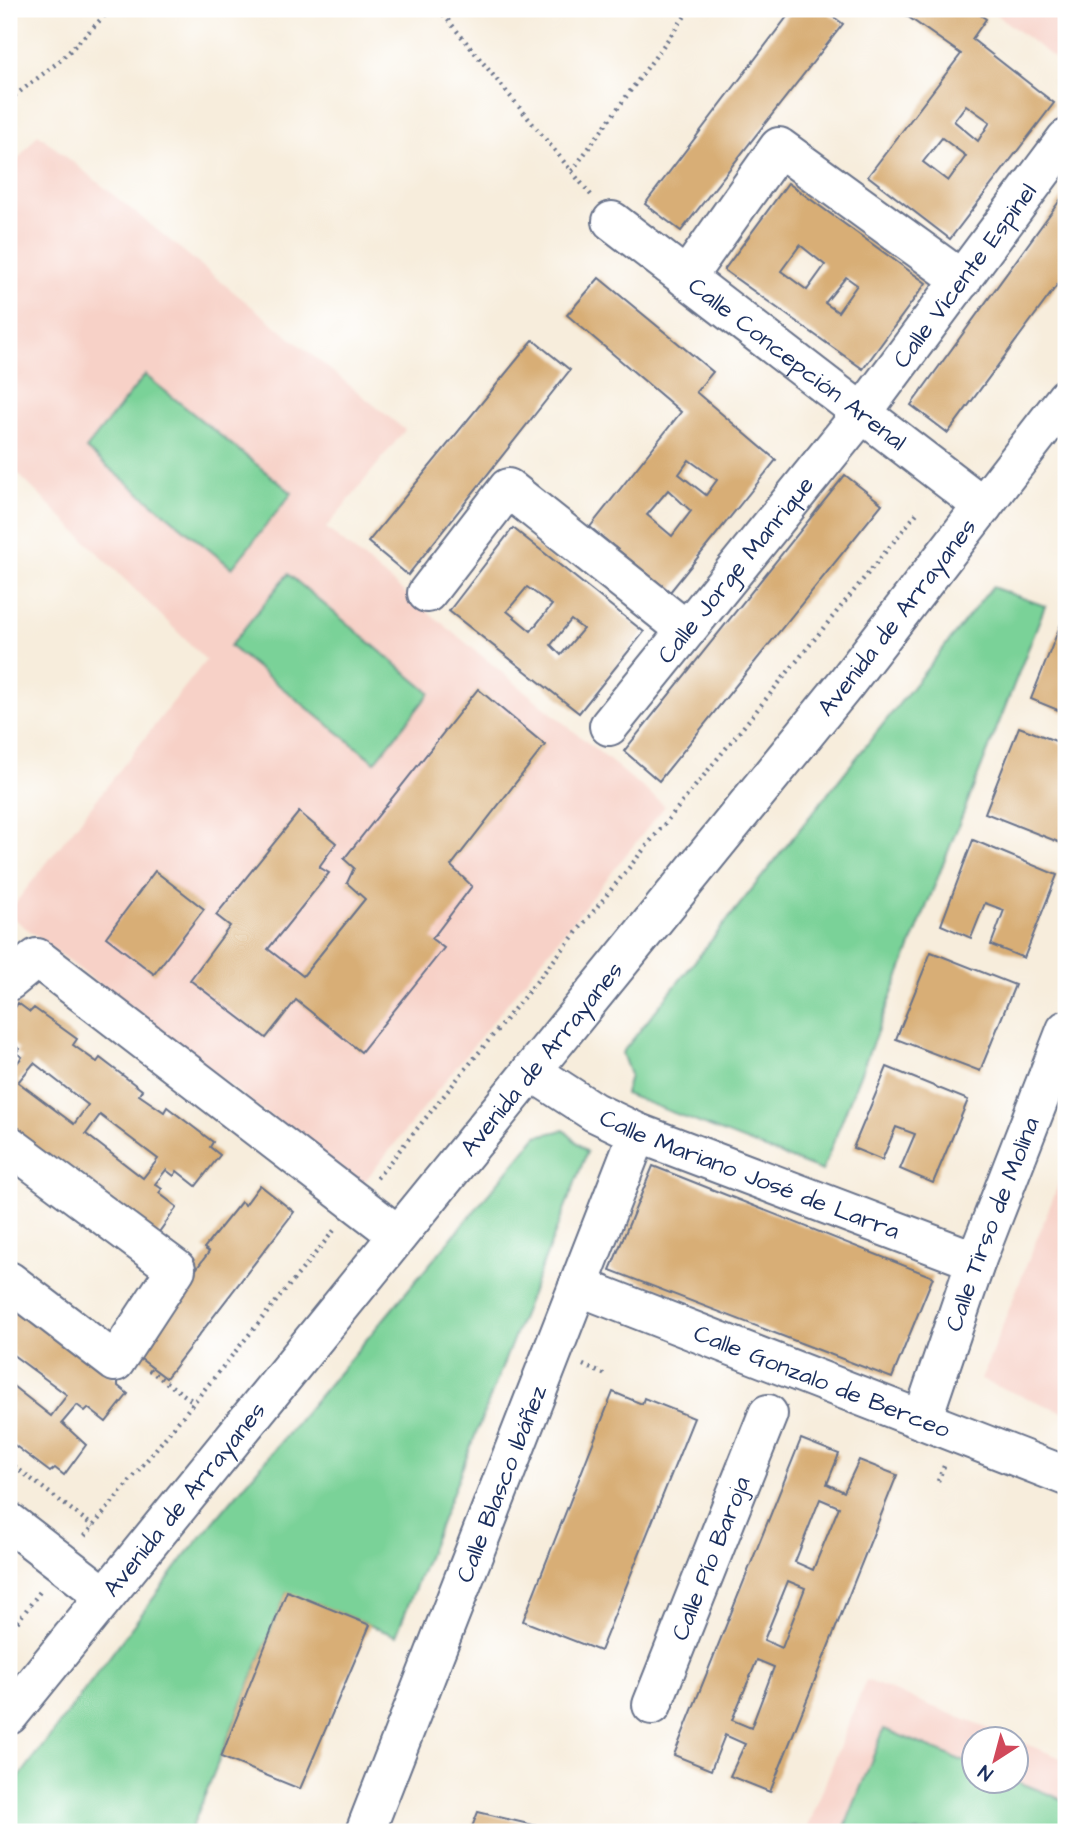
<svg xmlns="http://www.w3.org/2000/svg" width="1075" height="1841" viewBox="0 0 1075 1841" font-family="'Architects Daughter',sans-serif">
<rect width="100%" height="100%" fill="#fff"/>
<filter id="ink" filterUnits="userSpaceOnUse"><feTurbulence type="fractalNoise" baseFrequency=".0143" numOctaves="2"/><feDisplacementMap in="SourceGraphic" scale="14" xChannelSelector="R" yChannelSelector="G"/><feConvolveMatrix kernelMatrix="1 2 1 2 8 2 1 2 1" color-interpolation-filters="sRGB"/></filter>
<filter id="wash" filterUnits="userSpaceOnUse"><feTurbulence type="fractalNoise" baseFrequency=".00686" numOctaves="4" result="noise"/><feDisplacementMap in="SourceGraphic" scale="28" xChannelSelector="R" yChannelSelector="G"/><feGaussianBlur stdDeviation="1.57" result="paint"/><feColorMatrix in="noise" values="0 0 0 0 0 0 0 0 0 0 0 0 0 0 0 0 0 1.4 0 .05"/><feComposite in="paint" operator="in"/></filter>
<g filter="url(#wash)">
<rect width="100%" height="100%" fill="#f7eddc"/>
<!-- built -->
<g fill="#f7d1c7">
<path d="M989,9H1066V67Z"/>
<path d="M38,134L405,430L326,528L665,806L361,1186L9,915V911L206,660L9,465V171Z"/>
<path d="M1066,1165V1413L981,1380Z"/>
<path d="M866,1680L1014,1739L974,1740V1782H1016V1740L1066,1760V1832H806Z"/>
</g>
<!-- green -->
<g fill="#7ad298" stroke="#4a807b" stroke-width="2">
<path d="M145,375L292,493L232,568L86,449Z"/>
<path d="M288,574L430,693L375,762L230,646Z"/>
<path d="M992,587L1045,606L822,1171L625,1094L630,1075L622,1053Z"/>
<path d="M564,1130L587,1152L396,1636L287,1592L190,1832H9V1791L185,1556L537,1136Z"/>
<path d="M884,1729L973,1765L974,1782L1016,1781L1066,1801V1832H843Z"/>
</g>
<g id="blocks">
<!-- building -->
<g fill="#d8ae76" fill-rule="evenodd">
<path d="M793,9H823L843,24L681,231L645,204Z"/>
<path d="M897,9H972L986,19L972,39L1054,103L950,239L868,176L961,54ZM966,105L990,122L978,141L954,121ZM942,138L966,156L948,181L923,162Z"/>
<path d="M788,183L926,283L863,369L724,270ZM800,245L825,265L807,290L781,271ZM846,277L857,285L838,312L825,303Z"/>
<path d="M1066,192V273L948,433L911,405Z"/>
<path d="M599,278L713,372L696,392L776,460L670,592L590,527L681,412L567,315ZM689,460L717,480L706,495L679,474ZM668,490L691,511L672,536L647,515Z"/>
<path d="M533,340L570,370L408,575L368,542Z"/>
<path d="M845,475L882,504L659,781L624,751Z"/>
<path d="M513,528L644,632L579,713L449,611ZM527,587L552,605L531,631L507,611ZM571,620L583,629L561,655L551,645Z"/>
<path d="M1066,611V709L1065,713L1031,699Z"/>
<path d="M478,689L545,745L451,866L472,886L432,939L444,948L361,1052L296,1000L266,1038L190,980L230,926L216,915L299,812L336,843L319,867L329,873L268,949L303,976L365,899L347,883L354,868L344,859Z"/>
<path d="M1019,727L1066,745V845L985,813Z"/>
<path d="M973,840L1057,875L1024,958L991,945L1004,910L985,903L971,938L941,925Z"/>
<path d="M155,871L204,909L154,974L106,937Z"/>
<path d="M931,952L1015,985L980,1071L896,1039Z"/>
<path d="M18,1003L30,1012L34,1008L77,1039L73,1045L97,1062L100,1058L142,1090L139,1095L164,1112L167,1107L213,1142L210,1147L220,1155L196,1186L177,1171L174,1176L166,1170L155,1184L162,1189L159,1193L177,1207L154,1239L9,1131V1073L22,1057L16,1053L19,1049L9,1041V1017ZM34,1063L88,1105L74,1124L18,1082ZM100,1115L158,1159L143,1178L86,1134Z"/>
<path d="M887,1067L968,1100L933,1183L900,1169L915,1134L896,1127L882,1160L853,1148Z"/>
<path d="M653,1166L933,1277L892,1378L610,1270Z"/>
<path d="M260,1185L294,1212L166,1378L133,1353L209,1252L204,1248L241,1202L245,1205Z"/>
<path d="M9,1298L118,1380V1386L128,1394L106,1422L88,1408L85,1411L77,1405L62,1423L86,1445L64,1475L55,1468L50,1472L9,1441V1383L51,1416L67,1395L9,1352Z"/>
<path d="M613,1392L642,1404L644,1398L694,1418L600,1651L523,1621Z"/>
<path d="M801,1439L839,1454L827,1484L844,1492L859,1460L897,1475L770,1792L730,1776L745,1744L725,1735L711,1770L674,1755ZM820,1499L839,1507L813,1570L795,1562ZM788,1581L805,1588L782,1648L764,1640ZM757,1660L774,1667L751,1728L732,1720Z"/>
<path d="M287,1591L370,1625L300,1789L221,1757Z"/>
<path d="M478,1812L554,1830L561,1832H470Z"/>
</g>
</g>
</g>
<g filter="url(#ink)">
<use href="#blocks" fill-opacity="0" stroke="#68728a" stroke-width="2"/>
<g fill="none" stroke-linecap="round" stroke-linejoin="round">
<defs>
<g id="minor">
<path id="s1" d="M612,221L983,506"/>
<path d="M686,278L779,147L962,280"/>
<path d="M427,593L508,488L686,630"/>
<path id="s2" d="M609,726L862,413L1066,139"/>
<path d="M9,981L37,958L398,1235"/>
<path id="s3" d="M531,1071L594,1112L638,1133L976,1261"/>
<path d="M9,1145L176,1269L115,1362L9,1281"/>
<path id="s4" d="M578,1286L1066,1476"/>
<path id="s5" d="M922,1420L976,1261L1066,1030"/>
<path d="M9,1522L105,1596"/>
<path id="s6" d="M652,1705L768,1414"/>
<path id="s7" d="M9,1715L847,682L1066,398"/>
<path id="s8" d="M365,1832L638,1133"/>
</g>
</defs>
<!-- minor casing -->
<use href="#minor" stroke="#68728a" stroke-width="42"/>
<!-- path -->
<g stroke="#68728a" stroke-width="4.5" stroke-dasharray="2 5" stroke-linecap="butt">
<path d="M439,9L591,195"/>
<path d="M9,100L61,60L111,9"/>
<path d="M572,171L690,9"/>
<path d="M377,1178L917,513"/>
<path d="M583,1365L608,1376"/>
<path d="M149,1370L194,1402"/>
<path d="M9,1462L93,1526"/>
<path d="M938,1481L944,1466"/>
<path d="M85,1536L336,1228"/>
<path d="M9,1633L42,1589"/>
</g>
<!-- minor -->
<use href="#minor" stroke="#fff" stroke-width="38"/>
</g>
</g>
<g text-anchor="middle" stroke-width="7" stroke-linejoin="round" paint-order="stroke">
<!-- street labels -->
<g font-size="24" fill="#1b2f5e" stroke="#fff">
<text dy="8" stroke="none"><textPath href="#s2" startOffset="574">Calle Vicente Espinel</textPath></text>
<text dy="8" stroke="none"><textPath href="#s1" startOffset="234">Calle Concepción Arenal</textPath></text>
<text dy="8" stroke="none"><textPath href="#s2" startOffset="201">Calle Jorge Manrique</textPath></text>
<text dy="8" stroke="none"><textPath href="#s7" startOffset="1412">Avenida de Arrayanes</textPath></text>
<text dy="8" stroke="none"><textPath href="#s7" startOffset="845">Avenida de Arrayanes</textPath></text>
<text dy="8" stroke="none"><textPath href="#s3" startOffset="243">Calle Mariano José de Larra</textPath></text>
<text dy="8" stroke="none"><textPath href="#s5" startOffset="208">Calle Tirso de Molina</textPath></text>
<text dy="8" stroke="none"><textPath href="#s4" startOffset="262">Calle Gonzalo de Berceo</textPath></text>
<text dy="8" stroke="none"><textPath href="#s8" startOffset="374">Calle Blasco Ibáñez</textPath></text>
<text dy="8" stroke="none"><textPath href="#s7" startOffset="278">Avenida de Arrayanes</textPath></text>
<text dy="8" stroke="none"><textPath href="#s6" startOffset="158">Calle Pío Baroja</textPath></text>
</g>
</g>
<!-- margin -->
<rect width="1075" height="1841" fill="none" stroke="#fff" stroke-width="35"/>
<!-- north arrow -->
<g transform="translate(995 1760) rotate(216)"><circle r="33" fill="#ffffff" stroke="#a4acbf" stroke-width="2"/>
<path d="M0-5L12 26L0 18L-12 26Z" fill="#d1495b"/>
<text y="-10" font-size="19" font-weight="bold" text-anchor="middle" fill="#1b2f5e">N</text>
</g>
</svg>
